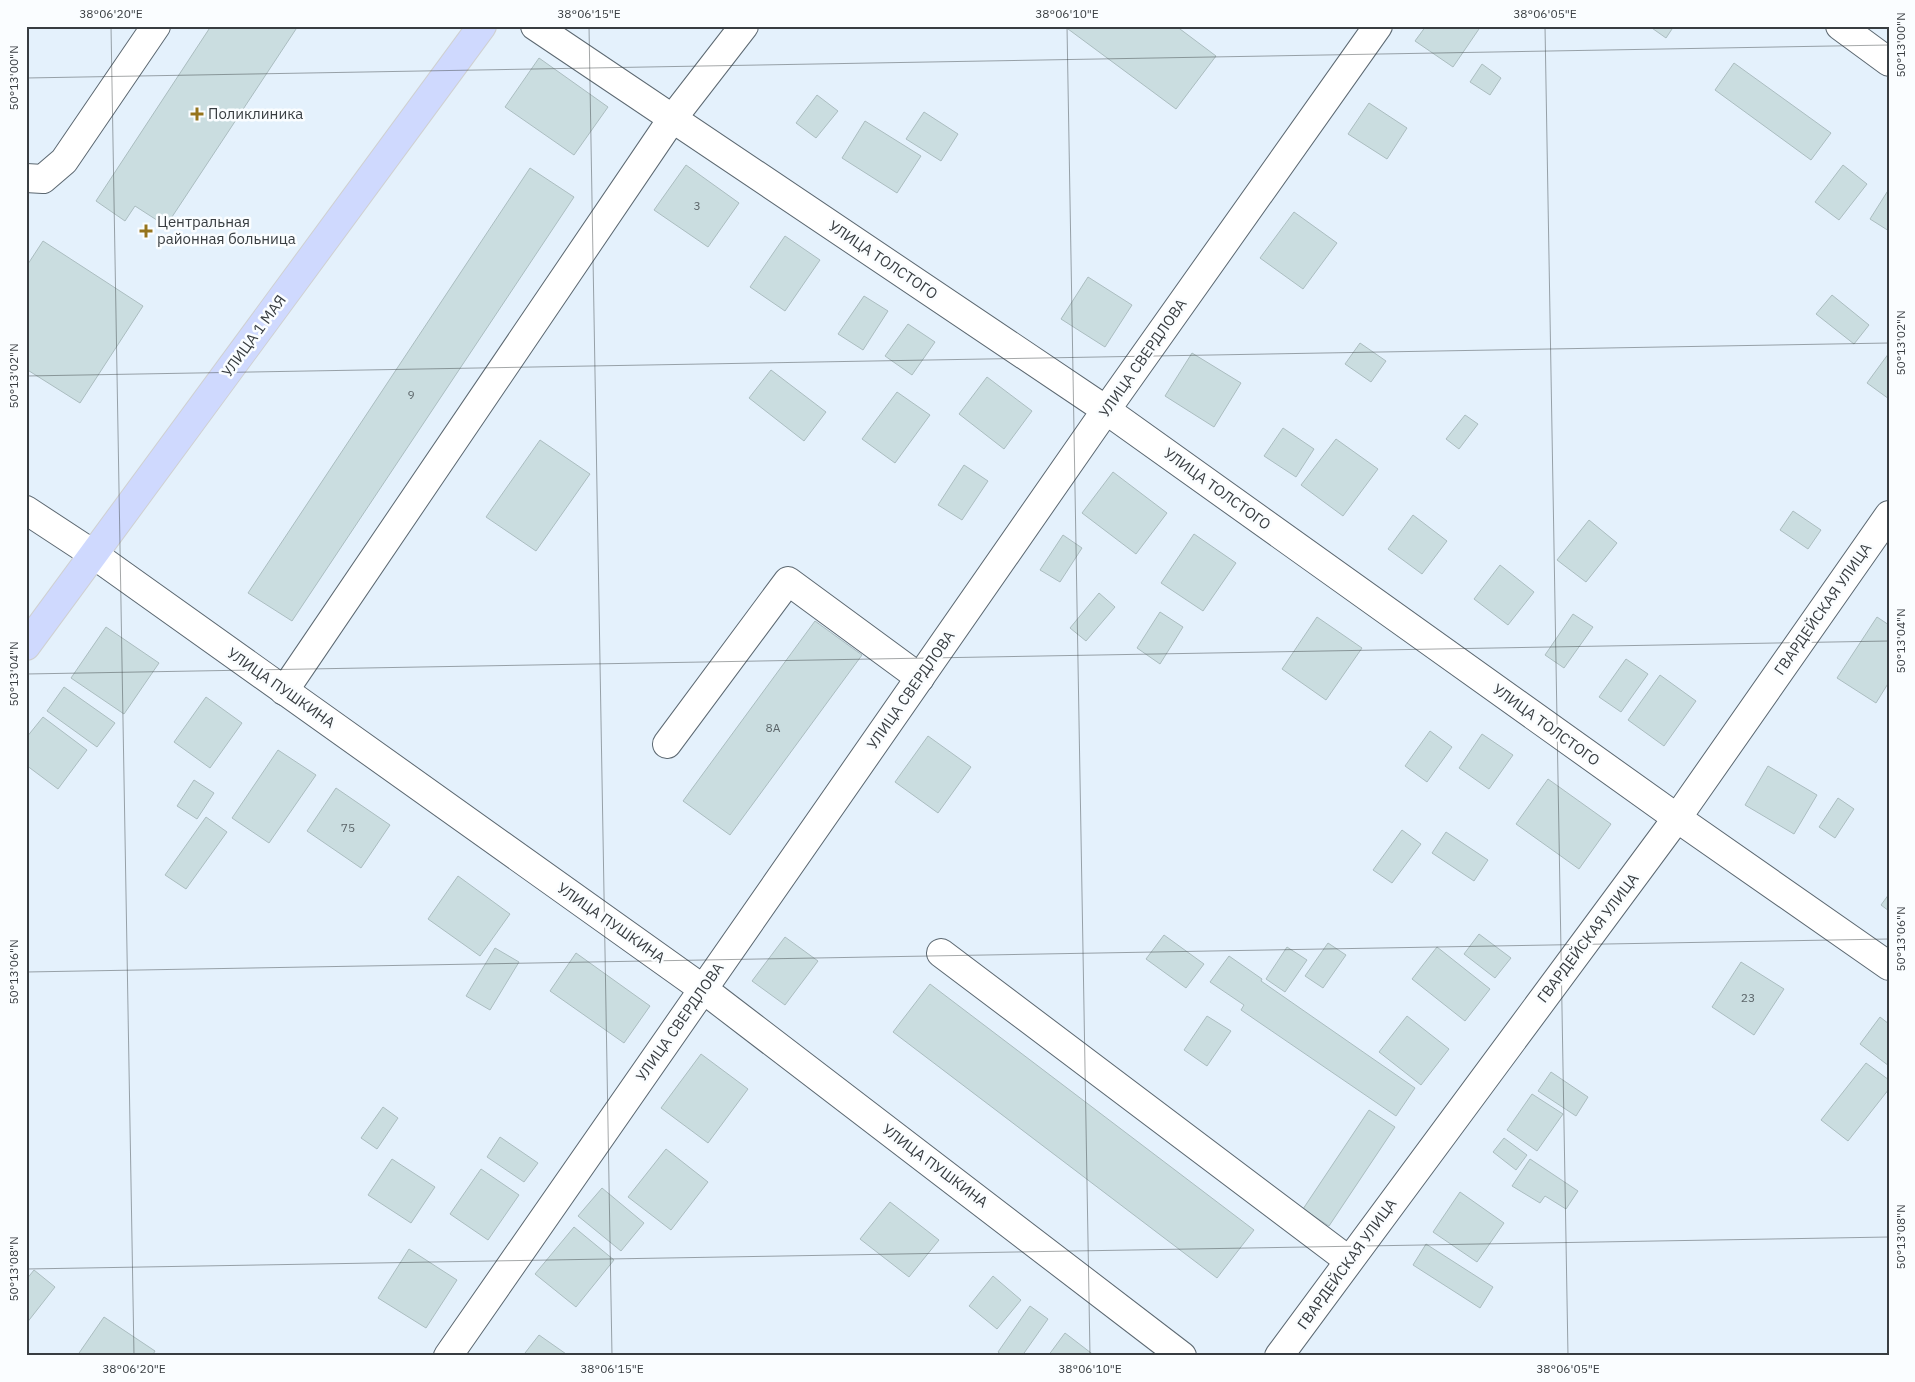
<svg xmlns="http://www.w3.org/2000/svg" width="1915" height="1382" viewBox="0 0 1915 1382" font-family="'IBM Plex Sans',sans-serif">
<rect width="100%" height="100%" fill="#e4f1fc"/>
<!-- building -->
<g fill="#cadde0" stroke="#abbdc0">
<path d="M211,26H298L166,226L135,206L125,221L96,201Z"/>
<path d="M1064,26H1176L1216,56L1176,109Z"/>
<path d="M1426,26H1481L1453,67L1415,41Z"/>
<path d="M1649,26H1674L1666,38Z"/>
<path d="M539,58L608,107L574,155L505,107Z"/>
<path d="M1734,63L1831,133L1811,160L1715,90Z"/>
<path d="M1482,64L1501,78L1490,95L1470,82Z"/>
<path d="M817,95L838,111L816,138L796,123Z"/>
<path d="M1369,103L1407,128L1387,159L1348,134Z"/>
<path d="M924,112L958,134L941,161L906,139Z"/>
<path d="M865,121L921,156L897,193L842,158Z"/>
<path d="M686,165L739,203L708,247L654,210Z"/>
<path d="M1843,165L1867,184L1839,220L1815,202Z"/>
<path d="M530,168L574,197L292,621L248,593Z"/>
<path d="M1889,189V231L1870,219Z"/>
<path d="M1294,212L1337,243L1303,289L1260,258Z"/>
<path d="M785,236L820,260L785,311L750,287Z"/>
<path d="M43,241L143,306L80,403L26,369V267Z"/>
<path d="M1088,277L1132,305L1105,347L1061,319Z"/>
<path d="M1832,295L1869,325L1854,344L1816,314Z"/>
<path d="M864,296L888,311L863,350L838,334Z"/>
<path d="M908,324L935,342L912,375L885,356Z"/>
<path d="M1360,343L1386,361L1371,382L1345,364Z"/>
<path d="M1192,353L1241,383L1214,427L1165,396Z"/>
<path d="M1889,353V399L1867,383Z"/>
<path d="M771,370L826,412L804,441L749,398Z"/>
<path d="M987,377L1032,411L1004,449L959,414Z"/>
<path d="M897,392L930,415L895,463L862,439Z"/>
<path d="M1465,415L1478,424L1459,449L1446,439Z"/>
<path d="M1283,428L1314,449L1296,477L1264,456Z"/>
<path d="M1336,439L1378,469L1343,516L1301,485Z"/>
<path d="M540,440L590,474L536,551L486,517Z"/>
<path d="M964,465L988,481L962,520L938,505Z"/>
<path d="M1113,472L1167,513L1136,554L1082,513Z"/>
<path d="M1793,511L1821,530L1808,549L1780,530Z"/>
<path d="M1413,515L1447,541L1422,574L1388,549Z"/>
<path d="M1589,520L1617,543L1586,582L1557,560Z"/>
<path d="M1194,534L1236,563L1203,611L1161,583Z"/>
<path d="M1063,535L1082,548L1060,582L1040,570Z"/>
<path d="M1500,565L1534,592L1508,625L1474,599Z"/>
<path d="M1099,593L1115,607L1086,641L1070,628Z"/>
<path d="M1160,612L1183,627L1160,664L1137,648Z"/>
<path d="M1573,614L1593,627L1564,668L1545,655Z"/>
<path d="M1317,617L1362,648L1326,700L1282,669Z"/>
<path d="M1877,617L1889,625V682L1876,703L1837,678Z"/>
<path d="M815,621L862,655L730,835L683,801Z"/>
<path d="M106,627L159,663L124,714L71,678Z"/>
<path d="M1626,659L1648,674L1621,712L1599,697Z"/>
<path d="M1660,675L1696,701L1664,746L1628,720Z"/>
<path d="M64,687L115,723L97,747L47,711Z"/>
<path d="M206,697L242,723L210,768L174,742Z"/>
<path d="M43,717L87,750L58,789L26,765V738Z"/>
<path d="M1430,731L1452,747L1427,782L1405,766Z"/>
<path d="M1482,734L1513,755L1489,789L1459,768Z"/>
<path d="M928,736L971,767L938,813L895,782Z"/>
<path d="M278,750L316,775L269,843L232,818Z"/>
<path d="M1768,766L1817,795L1794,834L1745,805Z"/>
<path d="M1548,779L1611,824L1579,869L1516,824Z"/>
<path d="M194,780L214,793L197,819L177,806Z"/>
<path d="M336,788L390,825L361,868L307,831Z"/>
<path d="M1838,798L1854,809L1835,838L1819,827Z"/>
<path d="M206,817L227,832L186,889L165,875Z"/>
<path d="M1402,830L1421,844L1392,883L1373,870Z"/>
<path d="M1446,832L1488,860L1474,881L1432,853Z"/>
<path d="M458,876L510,914L480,956L428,919Z"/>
<path d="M1889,894V911L1881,905Z"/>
<path d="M1479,934L1511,958L1495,978L1464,954Z"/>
<path d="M1164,935L1204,964L1186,988L1146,959Z"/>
<path d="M785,937L818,961L785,1005L752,981Z"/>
<path d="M1328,943L1346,955L1323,988L1305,976Z"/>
<path d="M1287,947L1307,960L1285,992L1266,979Z"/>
<path d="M1437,947L1490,989L1465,1021L1412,979Z"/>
<path d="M495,948L519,962L490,1010L466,996Z"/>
<path d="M576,953L650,1006L624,1043L550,991Z"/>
<path d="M1229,956L1262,979L1261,981L1415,1088L1396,1116L1241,1010L1244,1005L1210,982Z"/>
<path d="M1741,962L1784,989L1754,1035L1712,1007Z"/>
<path d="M930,984L1254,1230L1217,1278L893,1032Z"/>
<path d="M1207,1016L1231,1031L1207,1066L1184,1050Z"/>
<path d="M1407,1016L1449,1049L1421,1085L1379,1052Z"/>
<path d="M1880,1017L1889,1024V1066L1860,1044Z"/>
<path d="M701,1054L748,1089L708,1143L661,1108Z"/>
<path d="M1866,1063L1889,1080V1089L1848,1141L1821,1120Z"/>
<path d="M1551,1072L1588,1097L1576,1116L1538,1091Z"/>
<path d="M1532,1094L1563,1114L1537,1151L1507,1130Z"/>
<path d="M383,1107L398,1118L377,1149L361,1138Z"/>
<path d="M1369,1110L1395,1127L1329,1226L1303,1209Z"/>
<path d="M500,1137L538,1163L524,1182L487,1157Z"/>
<path d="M1504,1138L1527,1155L1516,1170L1493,1152Z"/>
<path d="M666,1149L708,1182L671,1230L628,1197Z"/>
<path d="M392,1159L435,1187L411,1223L368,1195Z"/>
<path d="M1530,1159L1578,1191L1566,1209L1545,1196L1540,1203L1512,1186Z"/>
<path d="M481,1169L519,1195L488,1240L450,1214Z"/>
<path d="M602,1188L644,1223L621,1251L578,1216Z"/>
<path d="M1460,1192L1504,1223L1477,1262L1433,1232Z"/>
<path d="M890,1202L939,1240L909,1277L860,1239Z"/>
<path d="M574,1227L614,1260L576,1307L535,1274Z"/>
<path d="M1426,1244L1493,1287L1480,1308L1413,1265Z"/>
<path d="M409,1249L457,1280L426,1328L378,1298Z"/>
<path d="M34,1270L55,1287L26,1324V1280Z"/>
<path d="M993,1276L1021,1300L997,1329L969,1306Z"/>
<path d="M1030,1306L1048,1319L1022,1356H1003L998,1352Z"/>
<path d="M104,1317L155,1351L152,1356H77Z"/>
<path d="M1065,1333L1095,1356H1048Z"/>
<path d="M539,1335L569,1356H529L525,1353Z"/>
</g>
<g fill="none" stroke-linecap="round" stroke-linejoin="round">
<defs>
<g id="minor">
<path d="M535,26L1106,410L1677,818L1889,966"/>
<path d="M1840,26L1889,62"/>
<path d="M26,178L43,179L64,161L156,26"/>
<path d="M26,510L93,554L703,989L1182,1356"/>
<path d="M284,691L672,119L744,26"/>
<path d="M667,744L788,581L920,678"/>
<path d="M941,953L1348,1260"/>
<path d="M448,1356L1106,410L1378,26"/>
<path d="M1279,1356L1677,818L1889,515"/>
</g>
<path id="major" d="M26,646L482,26"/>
</defs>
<!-- minor casing -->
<use href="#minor" stroke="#5c6871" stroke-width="30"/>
<!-- major casing -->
<use href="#major" stroke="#cfd0d1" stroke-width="30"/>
<!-- minor -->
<use href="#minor" stroke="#fff" stroke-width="28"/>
<!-- major -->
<use href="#major" stroke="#cfd9fe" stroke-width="28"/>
</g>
<!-- ticks -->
<path fill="none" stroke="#383d41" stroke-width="1" stroke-opacity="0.45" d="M111,26L134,1356M589,26L612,1356M1067,26L1090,1356M1545,26L1568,1356M26,78L1889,45M26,376L1889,343M26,674L1889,641M26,972L1889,939M26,1269L1889,1237"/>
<!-- markers -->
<g fill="#96741d" stroke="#fafdff" stroke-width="2">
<path d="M194.5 106.5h5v5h5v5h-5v5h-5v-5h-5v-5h5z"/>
<path d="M143.5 223.5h5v5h5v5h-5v5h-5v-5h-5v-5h5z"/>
</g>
<g text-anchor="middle" stroke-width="5" stroke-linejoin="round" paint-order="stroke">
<!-- number labels -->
<g font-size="12" fill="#5c6569">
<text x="697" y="210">3</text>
<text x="411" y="399">9</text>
<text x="773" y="732">8А</text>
<text x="348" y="832">75</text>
<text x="1748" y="1002">23</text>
</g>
<!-- poi labels -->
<g font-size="15" fill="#383d41" stroke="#fafdff" text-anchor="start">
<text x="208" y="119">Поликлиника</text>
<text x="157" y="227">Центральная<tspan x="157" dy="17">районная больница</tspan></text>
</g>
<!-- street labels -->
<g font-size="15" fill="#383d41" stroke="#fafdff">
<text transform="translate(883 260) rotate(34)" y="5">УЛИЦА ТОЛСТОГО</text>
<text transform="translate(254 336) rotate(-54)" y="5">УЛИЦА 1 МАЯ</text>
<text transform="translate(1143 358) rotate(-55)" y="5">УЛИЦА СВЕРДЛОВА</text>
<text transform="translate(1217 489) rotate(36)" y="5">УЛИЦА ТОЛСТОГО</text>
<text transform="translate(1823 609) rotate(-55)" y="5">ГВАРДЕЙСКАЯ УЛИЦА</text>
<text transform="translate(281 688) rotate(35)" y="5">УЛИЦА ПУШКИНА</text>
<text transform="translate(911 690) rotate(-55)" y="5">УЛИЦА СВЕРДЛОВА</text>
<text transform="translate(1546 725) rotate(36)" y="5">УЛИЦА ТОЛСТОГО</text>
<text transform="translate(611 923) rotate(35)" y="5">УЛИЦА ПУШКИНА</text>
<text transform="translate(1588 938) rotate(-53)" y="5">ГВАРДЕЙСКАЯ УЛИЦА</text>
<text transform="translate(680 1022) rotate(-55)" y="5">УЛИЦА СВЕРДЛОВА</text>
<text transform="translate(935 1166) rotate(37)" y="5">УЛИЦА ПУШКИНА</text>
<text transform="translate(1347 1264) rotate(-54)" y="5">ГВАРДЕЙСКАЯ УЛИЦА</text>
</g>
</g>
<!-- border -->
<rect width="1915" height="1382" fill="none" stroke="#fafdff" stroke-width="55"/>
<rect x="28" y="28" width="1860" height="1326" fill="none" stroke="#383d41" stroke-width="2"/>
<g font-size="12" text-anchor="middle" fill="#383d41">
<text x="111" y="18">38°06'20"E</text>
<text x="589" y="18">38°06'15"E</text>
<text x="1067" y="18">38°06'10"E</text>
<text x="1545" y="18">38°06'05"E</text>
<text transform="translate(1901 45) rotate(-90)" y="4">50°13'00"N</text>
<text transform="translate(14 78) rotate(-90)" y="4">50°13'00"N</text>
<text transform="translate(1901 343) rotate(-90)" y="4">50°13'02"N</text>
<text transform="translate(14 376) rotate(-90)" y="4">50°13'02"N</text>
<text transform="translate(1901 641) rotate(-90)" y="4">50°13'04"N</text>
<text transform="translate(14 674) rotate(-90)" y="4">50°13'04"N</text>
<text transform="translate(1901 939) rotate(-90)" y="4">50°13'06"N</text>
<text transform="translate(14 972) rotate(-90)" y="4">50°13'06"N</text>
<text transform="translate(1901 1237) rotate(-90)" y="4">50°13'08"N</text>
<text transform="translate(14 1269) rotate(-90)" y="4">50°13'08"N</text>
<text x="134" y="1373">38°06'20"E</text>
<text x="612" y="1373">38°06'15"E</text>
<text x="1090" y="1373">38°06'10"E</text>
<text x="1568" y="1373">38°06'05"E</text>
</g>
</svg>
